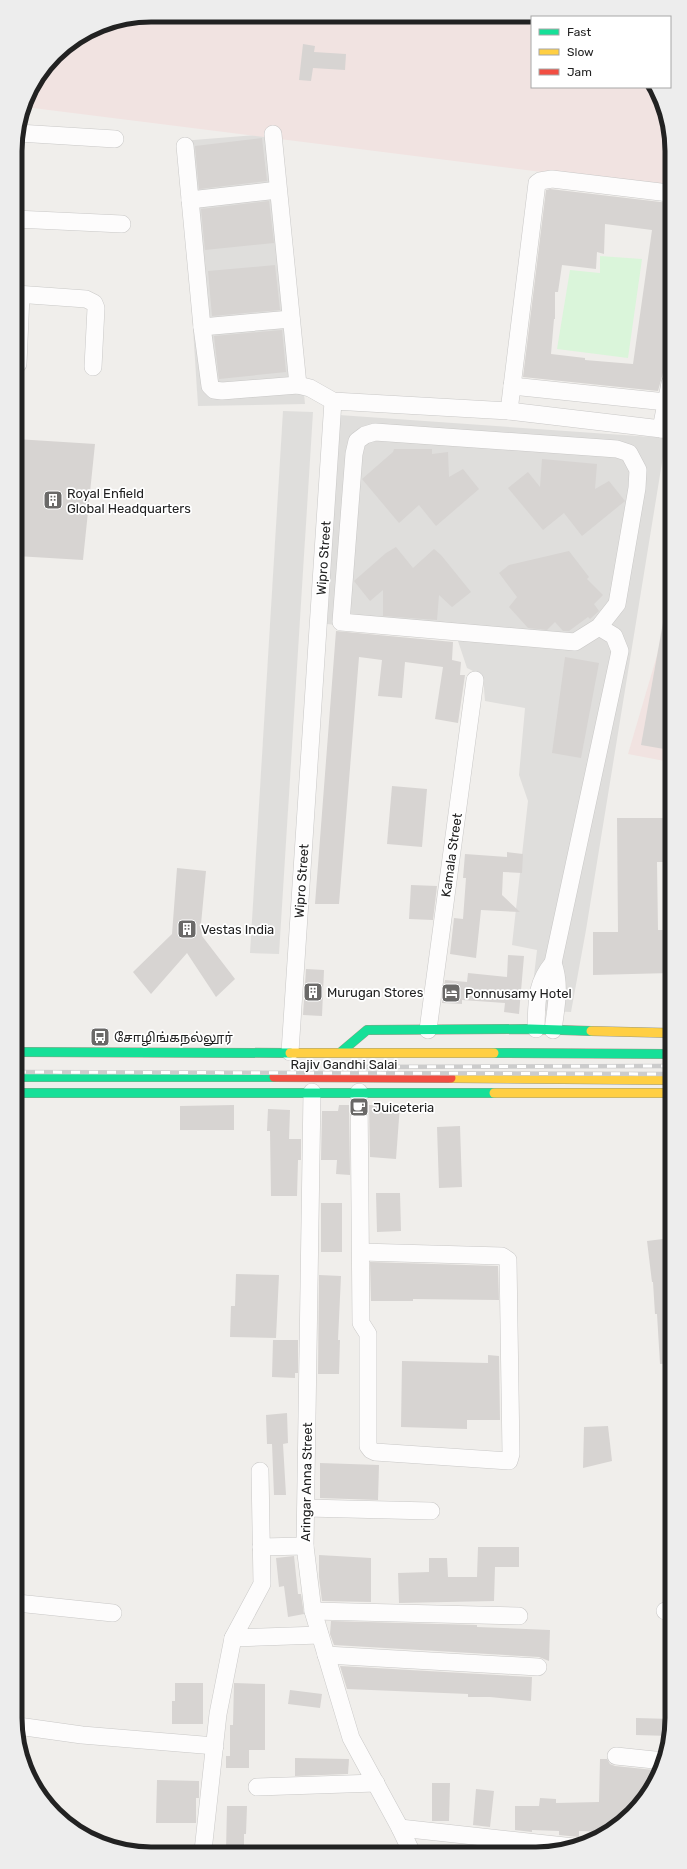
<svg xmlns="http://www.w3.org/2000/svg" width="687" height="1869" viewBox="0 0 687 1869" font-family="Rubik,'Noto Sans Tamil',sans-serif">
<rect width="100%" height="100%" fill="#f0eeeb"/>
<!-- residential -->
<g fill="#dfdedc">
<path d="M280,133L305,404L198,406L181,141Z"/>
<path d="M283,411L313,412L279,954L250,953Z"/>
<path d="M339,415L666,438L586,930L571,1012L530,1010L537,950L512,945L528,801L519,775L525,708L485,701L483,676L467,668L457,638L327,624Z"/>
</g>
<!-- commercial -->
<g fill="#f1e3e1">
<path d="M151,15L532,17V87H655L669,124V188L25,107L29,91L61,49L99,25Z"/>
<path d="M670,611V762L628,754Z"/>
</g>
<!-- park -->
<path fill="#daf5da" d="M600,256L642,259L628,358L557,349L570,270L600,273Z"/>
<!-- building -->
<g fill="#d7d4d2" fill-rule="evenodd">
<path d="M303,44L315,46L314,52L346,54L345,70L313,68L311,81L299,80Z"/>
<path d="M262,138L267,181L199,189L195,146Z"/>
<path d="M550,189L669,203L670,338L666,362L658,391L523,377L546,190ZM605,224L652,230L633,364L585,360V358L551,354L554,319H555V292H558L562,265L596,269L597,252L604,254Z"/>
<path d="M269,201L274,243L205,250L201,209Z"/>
<path d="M275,265L280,310L212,316L208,271Z"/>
<path d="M282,330L286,372L219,379L214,336Z"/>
<path d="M16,439L95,444L83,560L16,556Z"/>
<path d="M394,449H432V454L448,452L449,477L463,469L479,489L436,526L419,505L399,523L362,479L393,452Z"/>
<path d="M542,459L597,464L595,489L609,481L625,501L582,536L564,513L543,530L508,488L528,472L540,487Z"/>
<path d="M396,547L413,568L434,549L441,555L471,592L452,607L439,595L437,620L383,616V590L370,601L354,581L386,553Z"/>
<path d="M569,551L589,577L587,579L603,595L594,604L599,611L590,619L588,617L569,631H563L555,622L547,630L528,628L509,607L517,597L499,573L509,565Z"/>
<path d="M664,617H670V750L641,745Z"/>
<path d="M336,631L453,642L452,660L461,662L460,675H465L458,723L435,719L443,667L405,662L402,698L378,696L382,660L359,657L339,904H315Z"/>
<path d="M565,657L599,663L581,758L552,753Z"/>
<path d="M392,786L427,789L422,847L387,844Z"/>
<path d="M617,818H670V862H657L658,930H671V973L593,975V932H618Z"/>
<path d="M507,852L523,854L522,873L503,872L502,895L520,912L481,910L476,958L450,954L454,918L463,919L466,878H463L465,854L507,857Z"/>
<path d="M177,868L206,871L201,924L202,936L235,979L216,997L187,953L151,994L133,972L172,934Z"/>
<path d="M411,885L437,886L433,920L409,919Z"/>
<path d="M508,955L524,956L519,1014L504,1012L505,1003L462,1000V1004L442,1003L445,980L467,982L468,973L507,977Z"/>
<path d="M306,969L324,970L322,1016L303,1015Z"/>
<path d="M234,1105V1130H180V1106Z"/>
<path d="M339,1105H349L350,1175L336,1174L337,1160H321L322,1111H338Z"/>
<path d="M369,1105H400L396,1159L370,1157Z"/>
<path d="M268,1109L290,1110L289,1139H301V1160H298L297,1196H271L270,1131H267Z"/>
<path d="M460,1126L462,1187L439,1188L437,1127Z"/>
<path d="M376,1193H400L401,1231L377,1232Z"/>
<rect x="321" y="1203" width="21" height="49"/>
<path d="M671,1238V1363L660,1364L657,1314H655L653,1282H652L647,1241Z"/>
<path d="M370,1262L498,1266L499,1300L413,1299V1301H371Z"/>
<path d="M236,1274L279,1275L276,1338L230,1337L231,1306H235Z"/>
<path d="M319,1275L341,1276L338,1340H340L339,1374H318Z"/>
<path d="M273,1340H298V1373H295V1378L272,1377Z"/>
<path d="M488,1355L499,1356L500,1420H467V1429L401,1427L402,1361L488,1363Z"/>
<path d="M287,1413L288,1443L283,1444L286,1495H274L272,1444H267L266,1415Z"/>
<path d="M608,1426L612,1461L583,1468L584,1427Z"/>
<path d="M320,1463L379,1465L378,1500L320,1498Z"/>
<path d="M478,1547H519V1567H495L494,1601L399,1603L398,1573L429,1572V1558H447L448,1577H477Z"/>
<path d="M319,1555L371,1558V1602L322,1601L319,1577Z"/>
<path d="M294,1556L298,1594H301L304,1614L288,1617L284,1586L279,1587L276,1558Z"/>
<path d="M331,1621L477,1625V1627L550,1630L549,1661L539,1657L334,1645L330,1634Z"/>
<path d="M340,1666L532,1677L531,1701L490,1697H468V1694L347,1689Z"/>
<path d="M175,1683H203V1724H172V1701H175Z"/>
<path d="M234,1683L265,1684V1750H249V1768H226V1756H230V1725H233Z"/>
<path d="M290,1690L322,1694L320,1708L288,1704Z"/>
<path d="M636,1718L672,1719L670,1736L636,1735Z"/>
<path d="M295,1758L349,1759L348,1774L295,1776Z"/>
<path d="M600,1759H607L610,1764L615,1766L654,1770L653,1784L643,1801L635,1800L634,1811L610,1832L579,1831V1837L559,1835V1831L532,1830V1832L515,1830V1806H539L540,1798L556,1799V1803L599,1802Z"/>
<path d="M157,1780L199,1781V1798H196V1823H156Z"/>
<path d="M432,1783H450L449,1821H432Z"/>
<path d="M476,1789L494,1791L490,1827L473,1825Z"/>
<path d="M227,1806H247L246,1834H244V1851H226Z"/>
</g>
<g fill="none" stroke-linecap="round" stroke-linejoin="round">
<defs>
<g id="street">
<path d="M18,133L115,139"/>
<path d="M185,146L202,327L210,386L214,390L222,391L298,385L273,134"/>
<path d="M190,200L278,190"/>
<path d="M15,219L122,224"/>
<path d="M16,294L86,299L94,303L96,308L93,367"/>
<path d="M202,327L291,319"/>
<path d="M18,364L21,295"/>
<path d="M298,385L310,388L333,401L509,411L670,430"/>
<path d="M512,386L666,402"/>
<path d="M509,411L537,183L540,181L552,179L669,193"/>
<path d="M661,429L670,383"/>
<path d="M553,963C561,985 556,1007 553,1030"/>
<path d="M536,1029C537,1002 535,985 553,963L620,651L614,636L599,627L617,604L637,488L638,470L629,453L617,449L375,432L365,435L357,441L354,454L341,622L575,642L599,627"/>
<path d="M428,1030L475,680"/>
<path d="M290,1052L333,401"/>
<path d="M312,1092L305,1546L313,1611L351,1738L400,1828L411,1851"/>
<path d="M359,1092L361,1323L368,1334V1446L371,1450L375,1452L509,1461L511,1454L508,1260L502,1256L361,1252"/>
<path d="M260,1471L262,1584L233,1638L320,1635"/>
<path d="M306,1508L431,1511"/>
<path d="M261,1547L305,1546"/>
<path d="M17,1603L113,1613"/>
<path d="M313,1611L519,1616"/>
<path d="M665,1611L672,1609"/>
<path d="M326,1655L538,1667"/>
<path d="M18,1726L82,1735L215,1746"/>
<path d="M616,1756L664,1761"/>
<path d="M257,1787L376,1783"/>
<path d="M400,1828L574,1847"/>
<path d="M203,1851L218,1714L233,1638"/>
</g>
<g id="fast">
<path d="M17,1052L290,1053"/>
<path d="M341,1052L367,1030L530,1029L591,1031"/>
<path d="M494,1053L671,1054"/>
<path d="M17,1077H274"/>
<path d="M17,1093H494"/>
</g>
<g id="slow">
<path d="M591,1031L671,1033"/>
<path d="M290,1053H494"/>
<path d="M451,1078L671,1080"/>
<path d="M494,1093H671"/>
</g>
<path id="jam" d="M274,1077L451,1078"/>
</defs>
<!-- street casing -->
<use href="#street" stroke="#c9c8c7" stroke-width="18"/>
<!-- fast casing -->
<use href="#fast" stroke="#999a82" stroke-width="10"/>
<!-- slow casing -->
<use href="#slow" stroke="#999a82" stroke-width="10"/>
<!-- jam casing -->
<use href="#jam" stroke="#999a82" stroke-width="10"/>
<!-- street -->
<use href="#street" stroke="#fdfcfc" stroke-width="17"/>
<!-- fast -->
<use href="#fast" stroke="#16e098" stroke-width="9"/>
<!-- slow -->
<use href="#slow" stroke="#ffcf43" stroke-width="9"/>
<!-- jam -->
<use href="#jam" stroke="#f24e42" stroke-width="9"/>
<defs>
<g id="rail">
<path d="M355,1067L671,1066"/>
<path d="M17,1072L671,1074"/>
</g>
</defs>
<!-- rail casing -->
<use href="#rail" stroke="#ccc" stroke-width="4.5"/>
<!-- rail -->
<use href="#rail" stroke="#fff" stroke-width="3" stroke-dasharray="9" stroke-linecap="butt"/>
</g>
<!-- icons -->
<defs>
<symbol id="building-square" viewBox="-11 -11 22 22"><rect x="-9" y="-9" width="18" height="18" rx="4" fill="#6a6968" stroke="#fff"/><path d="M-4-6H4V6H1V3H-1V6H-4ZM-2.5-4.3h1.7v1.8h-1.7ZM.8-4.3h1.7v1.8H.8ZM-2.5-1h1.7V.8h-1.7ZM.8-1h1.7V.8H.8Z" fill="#fff"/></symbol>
<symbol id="hotel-square" viewBox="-11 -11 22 22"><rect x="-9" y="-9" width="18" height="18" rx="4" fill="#6a6968" stroke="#fff"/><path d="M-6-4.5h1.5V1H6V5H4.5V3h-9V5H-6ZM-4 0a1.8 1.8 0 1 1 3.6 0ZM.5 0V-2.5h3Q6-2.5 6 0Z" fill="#fff"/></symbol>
<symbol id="bus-square" viewBox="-11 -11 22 22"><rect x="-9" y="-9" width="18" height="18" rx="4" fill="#6a6968" stroke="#fff"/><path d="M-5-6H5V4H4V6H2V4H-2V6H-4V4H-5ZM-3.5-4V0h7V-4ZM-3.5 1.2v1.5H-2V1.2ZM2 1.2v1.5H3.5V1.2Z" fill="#fff"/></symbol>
<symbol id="cafe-square" viewBox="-11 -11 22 22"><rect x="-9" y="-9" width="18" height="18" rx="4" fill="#6a6968" stroke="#fff"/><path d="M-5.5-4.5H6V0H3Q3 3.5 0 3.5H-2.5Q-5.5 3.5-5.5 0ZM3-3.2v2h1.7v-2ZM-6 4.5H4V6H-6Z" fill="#fff"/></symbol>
</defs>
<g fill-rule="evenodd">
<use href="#building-square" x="42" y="489" width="22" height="22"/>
<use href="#building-square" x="176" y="918" width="22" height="22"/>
<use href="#building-square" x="302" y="981" width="22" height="22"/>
<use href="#hotel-square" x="440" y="982" width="22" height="22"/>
<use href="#bus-square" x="89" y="1026" width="22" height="22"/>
<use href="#cafe-square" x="348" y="1096" width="22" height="22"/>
</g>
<g text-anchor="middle" stroke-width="3.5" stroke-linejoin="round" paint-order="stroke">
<!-- poi labels -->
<g font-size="13" fill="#222" stroke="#fff" text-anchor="start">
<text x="67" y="498">Royal Enfield<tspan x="67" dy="15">Global Headquarters</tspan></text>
<text x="201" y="934">Vestas India</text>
<text x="327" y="997">Murugan Stores</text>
<text x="465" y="998">Ponnusamy Hotel</text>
<text x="114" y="1042">சோழிங்கநல்லூர்</text>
<text x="373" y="1112">Juiceteria</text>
</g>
<!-- street labels -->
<g font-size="13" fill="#222" stroke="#fff">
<text transform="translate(323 558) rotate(-86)" y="5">Wipro Street</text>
<text transform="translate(451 855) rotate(-82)" y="5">Kamala Street</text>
<text transform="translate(301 881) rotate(-86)" y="5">Wipro Street</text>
<text x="344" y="1069">Rajiv Gandhi Salai</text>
<text transform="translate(306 1482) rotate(-89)" y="5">Aringar Anna Street</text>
</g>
</g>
<!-- crop -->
<path d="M0 0H687V1869H0ZM151 22H536A129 129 0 0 1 665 151V1718A129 129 0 0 1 536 1847H151A129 129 0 0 1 22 1718V151A129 129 0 0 1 151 22Z" fill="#ededed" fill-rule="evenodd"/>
<path fill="none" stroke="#222" stroke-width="5" d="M151 22H536A129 129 0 0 1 665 151V1718A129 129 0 0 1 536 1847H151A129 129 0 0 1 22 1718V151A129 129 0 0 1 151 22Z"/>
<!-- legend -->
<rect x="531" y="16" width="140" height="72" fill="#ffffff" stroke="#a7a7a7"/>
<rect x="539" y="29" width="20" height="6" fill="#16e098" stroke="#a7a7a7"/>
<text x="567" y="36" font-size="12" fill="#222222">Fast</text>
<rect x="539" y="49" width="20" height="6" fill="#ffcf43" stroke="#a7a7a7"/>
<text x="567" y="56" font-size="12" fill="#222222">Slow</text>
<rect x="539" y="69" width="20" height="6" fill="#f24e42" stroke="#a7a7a7"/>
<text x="567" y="76" font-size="12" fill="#222222">Jam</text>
</svg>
